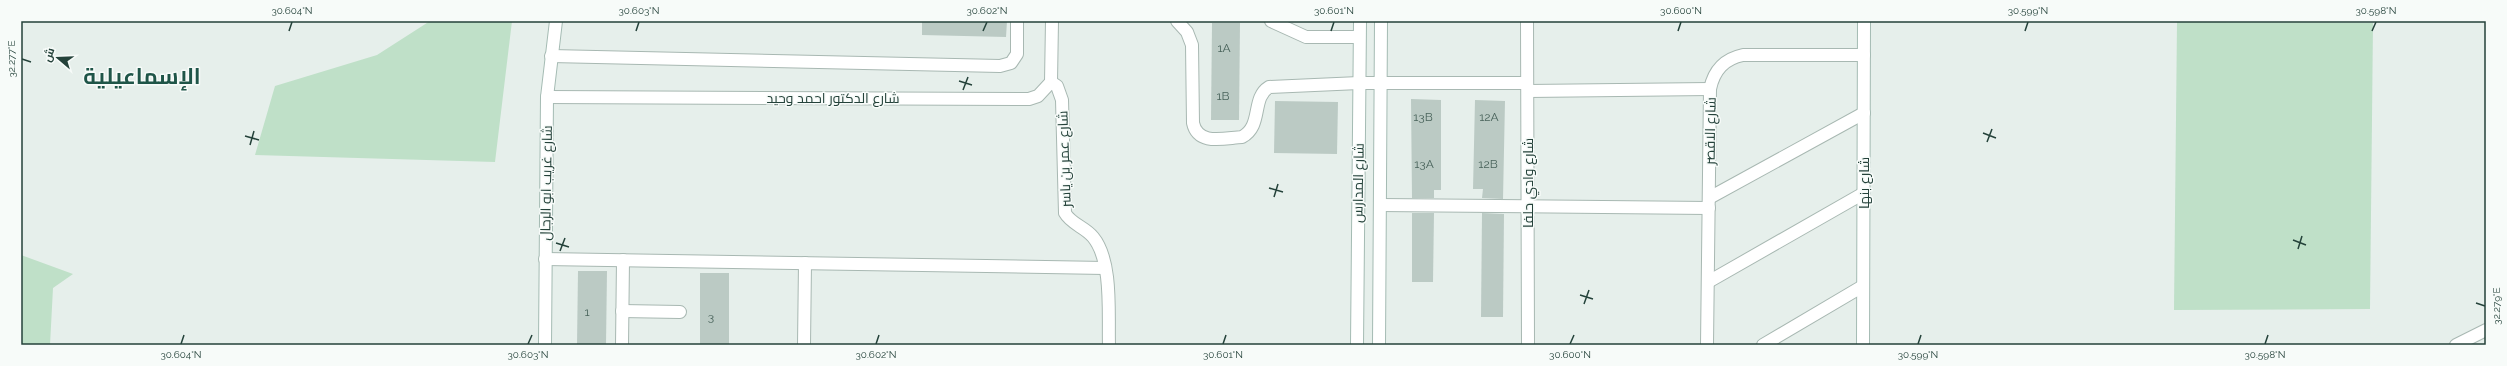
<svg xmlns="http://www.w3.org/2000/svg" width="2507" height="366" viewBox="0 0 2507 366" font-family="Raleway,Cairo,sans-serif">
<rect width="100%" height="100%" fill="#e6efeb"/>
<!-- green -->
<g fill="#bfe0c8">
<path d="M430,21H512L495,162L255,155L275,86L377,55Z"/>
<path d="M2177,22L2373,23L2370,309L2174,310Z"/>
<path d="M21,255L73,274L53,288L50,345H21Z"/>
</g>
<!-- building -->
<g fill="#bbcac4">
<path d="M922,21H1007L1006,37L922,35Z"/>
<path d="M1212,23H1240L1239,120H1211Z"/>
<path d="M1411,99L1441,100V190H1434V198H1412Z"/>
<path d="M1475,100L1505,101L1503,199L1482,198L1483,189H1473Z"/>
<path d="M1275,101L1338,102L1337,154L1274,153Z"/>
<path d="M1412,213H1434L1433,282H1412Z"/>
<path d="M1482,213L1504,214L1503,317H1481Z"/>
<path d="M578,271H607L606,345H577Z"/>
<rect x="700" y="273" width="29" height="72"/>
</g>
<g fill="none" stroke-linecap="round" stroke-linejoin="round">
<defs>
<g id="street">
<path d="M1177,21L1187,32L1192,45L1193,123C1198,146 1224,138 1242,137C1263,126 1251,98 1269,87L1359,83H1527"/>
<path d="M1271,21L1306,37H1359"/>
<path d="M1527,21L1528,345"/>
<path d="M551,56L1000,66L1011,63L1017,54V21"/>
<path d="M1051,82L1057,86L1062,100L1065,213C1071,224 1085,227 1093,237C1113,261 1108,315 1109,345"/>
<path d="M1528,91L1710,89"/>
<path d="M547,97L1029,99L1038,96L1051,82L1052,21"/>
<path d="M1709,198L1864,113"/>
<path d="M1380,205L1709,208"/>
<path d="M545,259L1105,268"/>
<path d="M1708,282L1864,193"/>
<path d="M622,311L680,312"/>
<path d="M622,345L623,260"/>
<path d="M804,345L805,263"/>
<path d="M1707,345L1710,89C1714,70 1724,59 1743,55H1864"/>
<path d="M1763,345L1863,286"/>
<path d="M2456,345L2486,330"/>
</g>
<g id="secondary">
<path d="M545,345L547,97L556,21"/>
<path d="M1357,345L1360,21"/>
<path d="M1379,345L1381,21"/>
<path d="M1863,345L1864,21"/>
</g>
</defs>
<!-- street casing -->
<use href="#street" stroke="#a8b8b2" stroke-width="14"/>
<!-- secondary casing -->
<use href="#secondary" stroke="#a4bbb3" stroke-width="14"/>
<!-- street -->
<use href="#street" stroke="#fff" stroke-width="12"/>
<!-- secondary -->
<use href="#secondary" stroke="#fff" stroke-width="12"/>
</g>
<!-- ticks -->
<path fill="none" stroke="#24423a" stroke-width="1.5" d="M289,31L292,22M636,31L639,22M983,31L987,22M1331,31L1334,22M1678,31L1681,22M2025,31L2028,22M2372,31L2376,22M22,59L31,62M959,81L972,85M963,90L968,77M1983,133L1996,138M245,136L259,140M1987,142L1992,129M250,145L254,131M1269,188L1283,192M1274,197L1278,184M2293,240L2306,245M556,243L569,247M2298,249L2302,236M560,251L565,238M1580,295L1593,299M2476,303L2485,306M1584,304L1589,290M181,344L184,335M528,344L532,335M876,344L879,335M1223,344L1226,335M1570,344L1574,335M1918,344L1921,335M2265,344L2268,335"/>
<g text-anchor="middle" stroke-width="3" stroke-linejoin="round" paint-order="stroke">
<!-- number labels -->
<g font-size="12" fill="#4a645c">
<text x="1224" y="52">1A</text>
<text x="1223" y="100">1B</text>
<text x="1423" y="121">13B</text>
<text x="1489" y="121">12A</text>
<text x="1424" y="168">13A</text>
<text x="1488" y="168">12B</text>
<text x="587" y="316">1</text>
<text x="711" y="321">3</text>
</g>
<!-- street labels -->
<g font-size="14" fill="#24423a" stroke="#f7fbf9">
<text x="833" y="103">شارع الدكتور احمد وحيد</text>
<text transform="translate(1710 131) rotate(-89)" y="5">شارع الاقصر</text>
<text transform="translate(1064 159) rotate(-92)" y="5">شارع عمر بن ياسر</text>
<text transform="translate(546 183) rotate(-89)" y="5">شارع غريب ابو الرجال</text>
<text transform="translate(1358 183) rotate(-89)" y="5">شارع المدارس</text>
<text transform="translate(1528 183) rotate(-90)" y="5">شارع وادي حلفا</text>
<text transform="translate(1864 183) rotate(-90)" y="5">شارع بنها</text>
</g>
<!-- town labels -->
<g font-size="22" font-weight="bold" fill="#1f5548" stroke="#f7fbf9">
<text x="142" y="84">الإسماعيلية</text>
</g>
</g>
<!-- border -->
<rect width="2507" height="366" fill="none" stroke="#f7fbf9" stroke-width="44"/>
<!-- north arrow -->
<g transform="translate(58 58) rotate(289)" stroke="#f7fbf9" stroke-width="3" paint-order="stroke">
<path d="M0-3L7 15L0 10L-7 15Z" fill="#24423a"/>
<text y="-6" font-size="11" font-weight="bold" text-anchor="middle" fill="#24423a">ش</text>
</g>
<rect x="22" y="22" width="2463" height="322" fill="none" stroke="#24423a" stroke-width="1.5"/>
<g font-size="10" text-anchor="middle" fill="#24423a">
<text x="292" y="14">30.604°N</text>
<text x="639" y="14">30.603°N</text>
<text x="987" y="14">30.602°N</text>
<text x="1334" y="14">30.601°N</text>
<text x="1681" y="14">30.600°N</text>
<text x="2028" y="14">30.599°N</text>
<text x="2376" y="14">30.598°N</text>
<text transform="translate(11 59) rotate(-90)" y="4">32.277°E</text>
<text transform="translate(2496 306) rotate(-90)" y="4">32.279°E</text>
<text x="181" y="358">30.604°N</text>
<text x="528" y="358">30.603°N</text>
<text x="876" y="358">30.602°N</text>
<text x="1223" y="358">30.601°N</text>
<text x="1570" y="358">30.600°N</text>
<text x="1918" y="358">30.599°N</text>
<text x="2265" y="358">30.598°N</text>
</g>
</svg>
